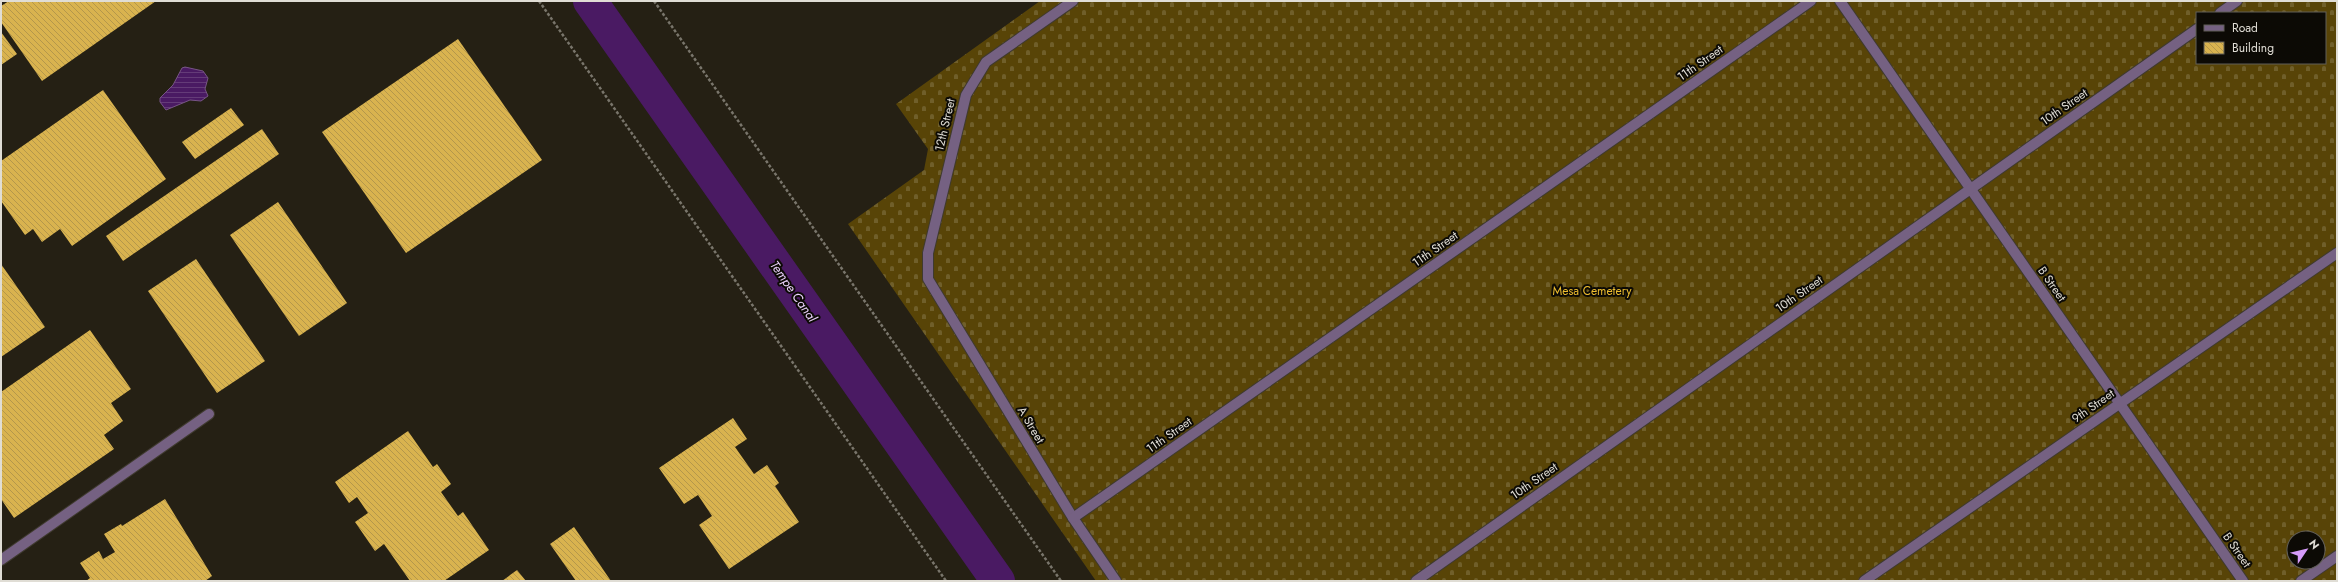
<svg xmlns="http://www.w3.org/2000/svg" width="2338" height="582" viewBox="0 0 2338 582" font-family="Jost,sans-serif">
<defs>
<pattern id="cemetery-stones" width="16" height="16" patternUnits="userSpaceOnUse"><rect width="16" height="16" fill="#584407"/><path d="M2 7V4a2 2 0 0 1 4 0v3zM10 15v-3a2 2 0 0 1 4 0v3z" fill="#705f2a"/></pattern>
<pattern id="water-rules" width="6" height="5" patternUnits="userSpaceOnUse"><rect width="6" height="5" fill="#4a1a63"/><path d="M0 2.5h6" fill="none" stroke="#643b78"/></pattern>
<pattern id="building-back-hatch" width="6" height="6" patternUnits="userSpaceOnUse"><rect width="6" height="6" fill="#d9b34f"/><path d="M-1 5l2 2M0 0l6 6M5-1l2 2" fill="none" stroke="#b4974b"/></pattern>
</defs>
<rect width="100%" height="100%" fill="#252014"/>
<!-- cemetery -->
<path fill="url(#cemetery-stones)" fill-rule="evenodd" d="M1040,1H2337V581H1096L848,224L924,170L928,149L896,104ZM2197,13H2325V63H2197ZM2294,538H2318V562H2294Z"/>
<!-- water -->
<path fill="url(#water-rules)" stroke="#775485" d="M185,67L203,71L208,78L205,89L208,96L201,101L190,100L166,110L160,102V98L173,85L182,68Z"/>
<g fill="none" stroke-linecap="round" stroke-linejoin="round">
<!-- canal -->
<path stroke="#4a1a63" stroke-width="34" d="M590,1L998,581"/>
</g>
<!-- building -->
<g fill="url(#building-back-hatch)">
<path d="M9,1H156L42,81L1,22V6Z"/>
<path d="M1,32L17,54L1,65Z"/>
<path d="M458,39L542,160L406,253L322,132Z"/>
<path d="M103,90L166,179L72,246L60,229L42,242L33,229L25,235L1,201V161Z"/>
<path d="M231,108L244,125L195,159L182,142Z"/>
<path d="M262,129L279,154L123,261L106,236Z"/>
<path d="M278,202L347,303L299,336L230,235Z"/>
<path d="M196,259L265,361L217,393L148,291Z"/>
<path d="M1,264L45,327L1,357Z"/>
<path d="M90,330L131,389L111,403L123,421L104,435L114,449L14,518L1,499V392Z"/>
<path d="M733,418L747,439L735,447L754,474L767,465L779,483L775,486L799,522L729,569L699,525L712,516L698,495L684,504L659,468Z"/>
<path d="M408,431L433,467L437,464L451,484L441,492L458,516L463,512L489,550L444,581H410L384,544L375,551L355,522L368,513L357,497L349,503L335,482Z"/>
<path d="M165,499L212,576L205,581H86L90,578L80,563L99,551L103,559L115,552L104,534L121,524L122,526Z"/>
<path d="M574,527L611,581H576L550,544Z"/>
<path d="M517,570L526,581H502Z"/>
</g>
<g fill="none" stroke-linecap="round" stroke-linejoin="round">
<defs>
<g id="minor">
<path d="M1073,1L986,62L966,95L928,253V279L1073,518L1116,581"/>
<path d="M1840,1L2243,581"/>
<path d="M2220,13L2237,1"/>
<path d="M1073,518L1811,1"/>
<path d="M1,560L209,414"/>
<path d="M1416,581L2197,29"/>
<path d="M1864,581L2337,253"/>
<path d="M2301,581L2337,556"/>
</g>
</defs>
<!-- minor casing -->
<use href="#minor" stroke="#3f3a2f" stroke-width="12"/>
<!-- path -->
<g stroke="#79756b" stroke-width="2.5" stroke-dasharray="3 2" stroke-linecap="butt">
<path d="M539,1L946,581"/>
<path d="M654,1L1061,581"/>
</g>
<!-- minor -->
<use href="#minor" stroke="#756182" stroke-width="10"/>
</g>
<g text-anchor="middle" stroke-width="4" stroke-linejoin="round" paint-order="stroke">
<!-- street labels -->
<g font-size="12" fill="#e0ddd5" stroke="#0c0a05">
<text transform="translate(1700 63) rotate(-35)" y="4">11th Street</text>
<text transform="translate(2064 107) rotate(-35)" y="4">10th Street</text>
<text transform="translate(945 125) rotate(-77)" y="4">12th Street</text>
<text transform="translate(1435 249) rotate(-35)" y="4">11th Street</text>
<text transform="translate(2052 284) rotate(55)" y="4">B Street</text>
<text transform="translate(1799 294) rotate(-35)" y="4">10th Street</text>
<text transform="translate(2093 406) rotate(-35)" y="4">9th Street</text>
<text transform="translate(1031 425) rotate(59)" y="4">A Street</text>
<text transform="translate(1169 435) rotate(-35)" y="4">11th Street</text>
<text transform="translate(1534 481) rotate(-35)" y="4">10th Street</text>
<text transform="translate(2237 550) rotate(55)" y="4">B Street</text>
</g>
<!-- park labels -->
<g font-size="12" fill="#edbd2f" stroke="#0c0a05">
<text x="1592" y="295">Mesa Cemetery</text>
</g>
<!-- water labels -->
<g font-size="13" font-style="italic" fill="#ead1fb" stroke="#0c0a05">
<text transform="translate(794 291) rotate(55)" y="5">Tempe Canal</text>
</g>
</g>
<!-- border -->
<rect width="2338" height="582" fill="none" stroke="#e0ddd5" stroke-width="4"/>
<!-- legend -->
<rect x="2196" y="12" width="130" height="52" fill="#0c0a05" stroke="#615e58"/>
<rect x="2204" y="25" width="20" height="6" fill="#756182" stroke="#615e58"/>
<text x="2232" y="32" font-size="12" fill="#e0ddd5">Road</text>
<rect x="2204" y="42" width="20" height="12" fill="url(#building-back-hatch)" stroke="#615e58"/>
<text x="2232" y="52" font-size="12" fill="#e0ddd5">Building</text>
<!-- north arrow -->
<g transform="translate(2306 550) rotate(55)"><circle r="19" fill="#0c0a05" stroke="#615e58"/>
<path d="M0-3L7 15L0 10L-7 15Z" fill="#d69bfa"/>
<text y="-6" font-size="11" font-weight="bold" text-anchor="middle" fill="#e0ddd5">N</text>
</g>
</svg>
